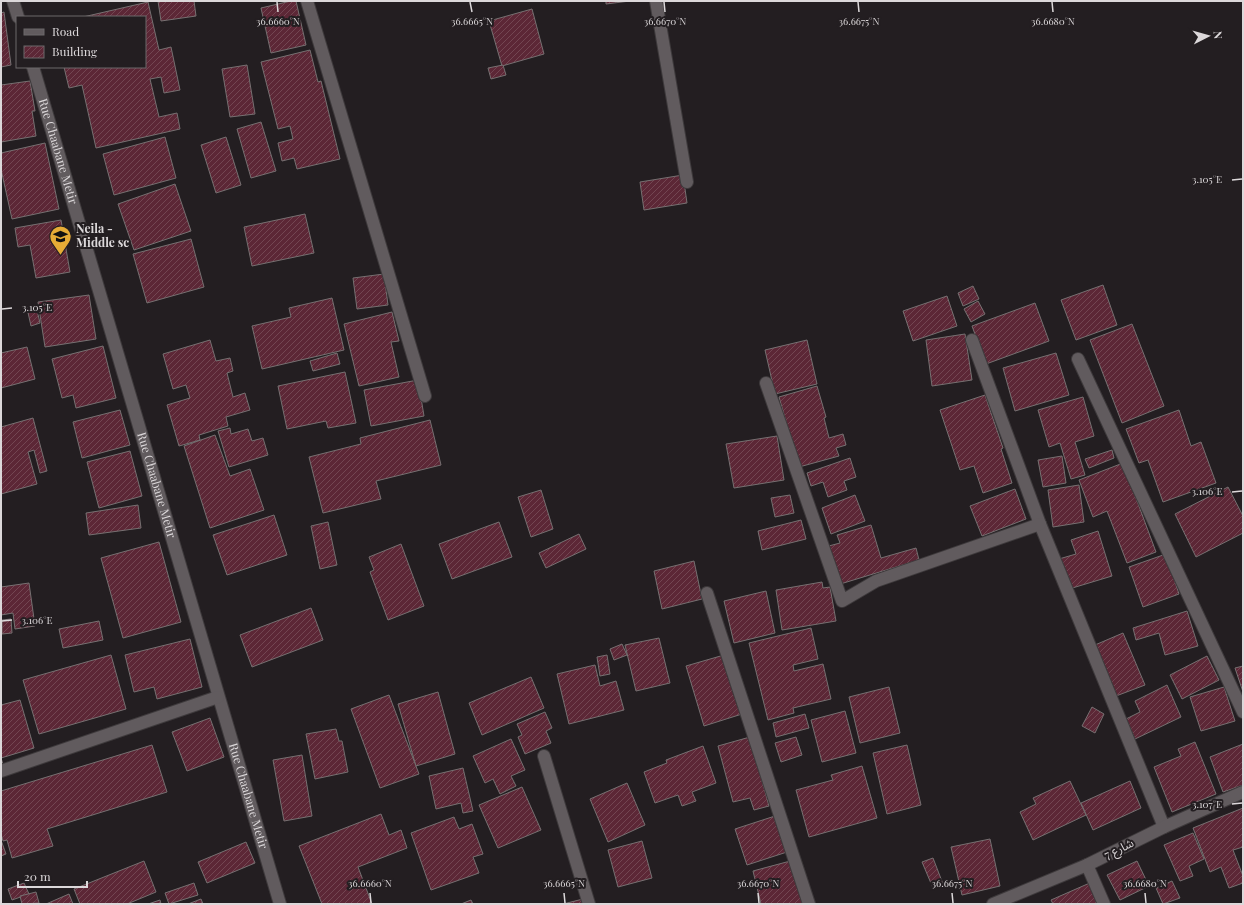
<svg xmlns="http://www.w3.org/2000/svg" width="1244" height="905" viewBox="0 0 1244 905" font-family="'Playfair Display','Noto Sans Arabic',serif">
<defs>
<pattern id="building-hatch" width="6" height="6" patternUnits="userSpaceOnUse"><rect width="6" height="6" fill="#5c2736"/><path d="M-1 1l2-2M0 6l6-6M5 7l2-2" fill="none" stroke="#734652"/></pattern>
</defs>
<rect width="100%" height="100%" fill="#231e21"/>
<!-- building -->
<g fill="url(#building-hatch)" stroke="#767071">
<path d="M158,1H194L196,16L161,21Z"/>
<path d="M291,1H296L306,45L271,53L261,8Z"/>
<path d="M606,1H630L606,4Z"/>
<path d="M148,2L159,50L171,47L180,90L164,93L161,77L150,79L159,117L177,113L180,129L96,148L82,85L69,88L64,67H145V17H83Z"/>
<path d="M532,9L544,54L502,66L489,21Z"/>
<path d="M4,12L11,65L1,67V13Z"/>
<path d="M310,50L318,82L321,81L340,159L297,169L294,158L282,161L278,143L293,139L290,126L278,129L261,62Z"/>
<path d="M247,65L255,114L230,117L222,69Z"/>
<path d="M503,65L506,75L491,79L488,68Z"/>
<path d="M30,81L35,111H32L36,136L1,142V85Z"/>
<path d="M261,122L276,171L251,178L237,129Z"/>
<path d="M165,137L176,178L114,195L103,154Z"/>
<path d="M226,137L241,185L216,193L201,145Z"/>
<path d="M45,143L59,209L12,219L1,169V153Z"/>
<path d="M683,175L687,203L644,210L640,182Z"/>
<path d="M175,184L191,231L134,250L118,204Z"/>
<path d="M305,214L314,253L252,266L244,227Z"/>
<path d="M61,220L70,272L36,278L30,245L18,247L15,228Z"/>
<path d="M191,239L204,287L147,303L133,254Z"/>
<path d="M384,274L388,305L357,309L353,278Z"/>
<path d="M1103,285L1117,325L1076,340L1061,300Z"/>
<path d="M973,286L979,299L963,306L958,293Z"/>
<path d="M89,295L96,339L45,347L38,302Z"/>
<path d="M947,296L957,326L913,341L903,311Z"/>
<path d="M332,298L344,350L262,369L252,326L291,317L289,308Z"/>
<path d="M978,301L985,314L971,322L964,309Z"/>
<path d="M1035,303L1049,341L986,364L972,326Z"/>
<path d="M36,306L40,323L31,326L27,308Z"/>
<path d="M392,312L399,341L391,342L399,377L359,386L344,324Z"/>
<path d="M1132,324L1164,406L1122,423L1090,340Z"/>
<path d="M965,334L972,380L932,386L926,340Z"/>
<path d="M210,340L216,361L230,358L233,371L227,373L233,397L245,393L250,410L226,417L228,426L199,435L200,440L179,446L167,405L190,398L186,385L173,389L163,354Z"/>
<path d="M807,340L817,384L775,394L765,350Z"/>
<path d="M103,346L116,398L76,408L73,395L62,398L52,359Z"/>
<path d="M27,347L35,379L1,388V353Z"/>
<path d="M337,353L340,364L313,371L310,361Z"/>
<path d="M1056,353L1069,395L1015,411L1003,368Z"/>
<path d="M345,372L356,423L328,428L326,421L287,429L278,386Z"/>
<path d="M418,380L424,416L371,426L364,390Z"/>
<path d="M817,386L826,417L824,418L829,438L843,434L846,445L836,448L839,456L799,467L779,397Z"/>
<path d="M985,395L1003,448L1001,449L1012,483L983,493L974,466L960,470L940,410Z"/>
<path d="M1083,397L1094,436L1075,442L1085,475L1071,479L1060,443L1049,447L1038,410Z"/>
<path d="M120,410L130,445L82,458L73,422Z"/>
<path d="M1179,410L1191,446L1201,442L1216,483L1163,502L1148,460L1139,463L1126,429Z"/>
<path d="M33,418L47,471L40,473L34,450L28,452L37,484L1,494V427Z"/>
<path d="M430,420L441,465L376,481L381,499L323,513L309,457L361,444L360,438Z"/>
<path d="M230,428L231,434L248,429L252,441L263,438L268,455L229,467L218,431Z"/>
<path d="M215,435L230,476L250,469L264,510L210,528L184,446Z"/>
<path d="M777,436L784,480L734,488L726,444Z"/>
<path d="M1112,450L1114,458L1089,468L1085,459Z"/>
<path d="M130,451L142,496L99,508L87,462Z"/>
<path d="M1062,456L1066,483L1043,487L1038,460Z"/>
<path d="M850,458L856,477L844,481L847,490L828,497L823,482L811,486L807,473Z"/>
<path d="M1123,463L1156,552L1127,563L1107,511L1093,517L1079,480Z"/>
<path d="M1079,485L1084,522L1053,527L1048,490Z"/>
<path d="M1228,487L1243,516V533L1196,557L1175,514Z"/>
<path d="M1015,489L1026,519L982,536L970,506Z"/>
<path d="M541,490L553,529L531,537L518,497Z"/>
<path d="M790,495L794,513L775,517L771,498Z"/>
<path d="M855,495L865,521L831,534L822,508Z"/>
<path d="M138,505L141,528L89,535L86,513Z"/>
<path d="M274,515L287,555L227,575L213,535Z"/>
<path d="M801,520L806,539L762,550L758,531Z"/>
<path d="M328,522L337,565L320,569L311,526Z"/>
<path d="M499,522L512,557L452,579L439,544Z"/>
<path d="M871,525L881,558L916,548L919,560L837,585L825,547L840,543L837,535Z"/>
<path d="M1098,531L1112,576L1069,589L1059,559L1076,554L1071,540Z"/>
<path d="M579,534L586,549L546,568L539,553Z"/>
<path d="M159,542L181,622L123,638L101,558Z"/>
<path d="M401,544L424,606L388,620L370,572L374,570L369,557Z"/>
<path d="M1166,554L1179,594L1143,607L1129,567Z"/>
<path d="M694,561L702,599L662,609L654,571Z"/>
<path d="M822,582L823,588L830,587L836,621L782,630L776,590Z"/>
<path d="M29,583L35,626L15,629L13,613L1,615V587Z"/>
<path d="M766,591L775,633L734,643L724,601Z"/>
<path d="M311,608L323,640L252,667L240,635Z"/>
<path d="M1187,611L1198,646L1165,655L1159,633L1136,640L1133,628Z"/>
<path d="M11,619L12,633L2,634V620Z"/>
<path d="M99,621L103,640L63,648L59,629Z"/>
<path d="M811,628L818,659L793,665L794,671L823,664L831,699L793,708L794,713L768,720L749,643Z"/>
<path d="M1123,633L1145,685L1116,696L1095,645Z"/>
<path d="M659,638L670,683L636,691L625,645Z"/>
<path d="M190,639L202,687L157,699L154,687L134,692L125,655Z"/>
<path d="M622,644L627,655L614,660L610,649Z"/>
<path d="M111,655L126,709L39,734L23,680Z"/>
<path d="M607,655L610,674L600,676L597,657Z"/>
<path d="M724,655L742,714L704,726L686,666Z"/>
<path d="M1207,656L1219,680L1182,699L1170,675Z"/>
<path d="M595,665L600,686L616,681L624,710L569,724L557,674Z"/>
<path d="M1243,666V692L1235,668Z"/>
<path d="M531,677L544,708L482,735L469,703Z"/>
<path d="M1167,685L1181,717L1135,739L1126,719L1140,712L1135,701Z"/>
<path d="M889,687L900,733L860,743L849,697Z"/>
<path d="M1224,687L1235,721L1201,731L1190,697Z"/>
<path d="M438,692L455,754L416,766L398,704Z"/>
<path d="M389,695L419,774L380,788L351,709Z"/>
<path d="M20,700L34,748L1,758L4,767L1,768V705Z"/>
<path d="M1092,707L1104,714L1095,733L1082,726Z"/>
<path d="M845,711L856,753L822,762L811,720Z"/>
<path d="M545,712L552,728L546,731L551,743L525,754L518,737L522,735L517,724Z"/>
<path d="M805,714L809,728L776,737L773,723Z"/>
<path d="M210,718L224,757L187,771L172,732Z"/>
<path d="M336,729L339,741H342L348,772L315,779L306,734Z"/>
<path d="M750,737L769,806L754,810L750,798L733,802L718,746Z"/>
<path d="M796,737L802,755L781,762L775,743Z"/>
<path d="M511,739L525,770L511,776L516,786L500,794L493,779L485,783L473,756Z"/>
<path d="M1195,742L1216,794L1172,812L1154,767L1181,756L1178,749Z"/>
<path d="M1243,744V785L1223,792L1210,757Z"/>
<path d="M152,745L167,792L47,829L53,846L12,858L7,840L3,841L1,834V791Z"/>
<path d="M907,745L921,805L887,814L873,753Z"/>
<path d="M703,746L716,783L692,792L696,801L682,806L678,795L655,803L644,772L667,763L666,760Z"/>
<path d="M302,755L312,816L284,821L273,760Z"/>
<path d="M862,766L877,818L809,837L796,790L833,780L831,775Z"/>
<path d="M463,768L473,811L463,813L461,803L436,809L429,776Z"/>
<path d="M1070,781L1086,815L1033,840L1020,812L1036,804L1033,798Z"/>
<path d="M1130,781L1141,808L1093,830L1081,803Z"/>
<path d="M627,783L645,825L608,842L590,799Z"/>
<path d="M522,787L541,830L498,848L479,805Z"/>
<path d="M1243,808V847L1233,850L1243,876V883L1229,888L1221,867L1210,872L1193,828Z"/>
<path d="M381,814L389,835L401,830L407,848L358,867L372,904H322L299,846Z"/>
<path d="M775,816L787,852L747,865L735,829Z"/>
<path d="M454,817L459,829L472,824L483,854L473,857L479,873L431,890L411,833Z"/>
<path d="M1193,833L1204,859L1189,866L1193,876L1180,881L1164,845Z"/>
<path d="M990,839L1000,886L962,895L951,847Z"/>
<path d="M1,840L6,854L1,856Z"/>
<path d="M642,841L652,878L618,887L608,850Z"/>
<path d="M246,842L255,863L207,883L198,862Z"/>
<path d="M933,858L943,884L933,888L922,862Z"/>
<path d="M794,860L805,904H761L753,871Z"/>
<path d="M144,861L156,892L127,904H80L74,889Z"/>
<path d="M1137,861L1149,886L1120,900L1107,875Z"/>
<path d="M1172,881L1180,898L1163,904L1156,888Z"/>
<path d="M1092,882L1102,904H1053L1051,900Z"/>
<path d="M24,883L29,894L12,900L8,889Z"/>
<path d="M194,883L198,895L169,904L165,893Z"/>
<path d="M36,892L39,903L22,904L20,896Z"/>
<path d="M69,894L73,904H46Z"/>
<path d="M201,899L203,904H188Z"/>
<path d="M583,899L584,904H563Z"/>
<path d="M160,900L161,904H148Z"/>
<path d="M471,900L473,904H461Z"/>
</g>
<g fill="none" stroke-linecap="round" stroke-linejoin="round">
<defs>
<g id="street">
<path d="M13,1L18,17"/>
<path d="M307,1L425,396"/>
<path d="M656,1L687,182"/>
<path id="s1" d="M33,67L280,904"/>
<path d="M972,340L1040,524L1164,827"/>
<path d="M1078,359L1243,712"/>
<path d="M766,383L842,601L876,581L1040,524"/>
<path d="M707,593L809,904"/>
<path d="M544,756L589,904"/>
<path d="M1,771L218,697"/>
<path d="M1087,865L1104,904"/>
<path d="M993,904L1087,865L1164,827L1243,792"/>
</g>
</defs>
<!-- street casing -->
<use href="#street" stroke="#3e3a3c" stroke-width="14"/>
<!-- street -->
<use href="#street" stroke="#615b5e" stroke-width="12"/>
</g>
<!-- ticks -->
<path fill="none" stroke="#dcd8da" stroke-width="1.5" d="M277,2L278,12M470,2L472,12M664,2L665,12M858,2L859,12M1052,2L1053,12M1232,180L1242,179M2,309L12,308M1232,492L1242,491M2,621L12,620M1232,804L1242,803M370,893L371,903M564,893L565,903M758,893L759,903M952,893L953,903M1145,893L1146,903"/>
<!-- icons -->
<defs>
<symbol id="school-pin" viewBox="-11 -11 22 30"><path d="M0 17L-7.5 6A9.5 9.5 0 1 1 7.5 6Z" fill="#e6ac36" stroke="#231e21"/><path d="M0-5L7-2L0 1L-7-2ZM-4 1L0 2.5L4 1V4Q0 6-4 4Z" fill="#111"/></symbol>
</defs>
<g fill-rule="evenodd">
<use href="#school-pin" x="48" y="224" width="25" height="34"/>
</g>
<g text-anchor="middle" stroke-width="4" stroke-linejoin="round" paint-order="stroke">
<!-- street labels -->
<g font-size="12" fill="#dcd8da" stroke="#231e21">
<text dy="4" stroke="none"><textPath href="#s1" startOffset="88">Rue Chaabane Metir</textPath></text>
<text dy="4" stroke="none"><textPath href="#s1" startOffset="436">Rue Chaabane Metir</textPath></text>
<text dy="4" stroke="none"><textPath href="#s1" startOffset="760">Rue Chaabane Metir</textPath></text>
<text transform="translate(1119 849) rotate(-26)" y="4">شارع 7</text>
</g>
<!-- poi labels -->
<g font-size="12" font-weight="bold" fill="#dcd8da" stroke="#231e21" text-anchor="start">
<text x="76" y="233">Neila -<tspan x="76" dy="14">Middle sc</tspan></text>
</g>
</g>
<g font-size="10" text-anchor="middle" fill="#dcd8da" stroke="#231e21" stroke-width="4" stroke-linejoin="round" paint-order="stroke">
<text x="278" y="25">36.6660°N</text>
<text x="472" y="25">36.6665°N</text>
<text x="665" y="25">36.6670°N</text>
<text x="859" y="25">36.6675°N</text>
<text x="1053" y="25">36.6680°N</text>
<text x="1207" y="183">3.105°E</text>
<text x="37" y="311">3.105°E</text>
<text x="1207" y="495">3.106°E</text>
<text x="37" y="624">3.106°E</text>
<text x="1207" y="808">3.107°E</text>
<text x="370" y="887">36.6660°N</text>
<text x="564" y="887">36.6665°N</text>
<text x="758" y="887">36.6670°N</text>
<text x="952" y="887">36.6675°N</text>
<text x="1145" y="887">36.6680°N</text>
</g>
<!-- border -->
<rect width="1244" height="905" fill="none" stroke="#dcd8da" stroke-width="4"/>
<!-- legend -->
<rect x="16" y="16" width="130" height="52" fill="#231e21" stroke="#6d686b"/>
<rect x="24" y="29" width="20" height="6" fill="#615b5e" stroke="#6d686b"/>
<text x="52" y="36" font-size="12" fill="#dcd8da">Road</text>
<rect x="24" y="46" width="20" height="12" fill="url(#building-hatch)" stroke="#6d686b"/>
<text x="52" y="56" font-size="12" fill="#dcd8da">Building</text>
<!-- north arrow -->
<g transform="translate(1208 36) rotate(84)" stroke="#231e21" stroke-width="3" paint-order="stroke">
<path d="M0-3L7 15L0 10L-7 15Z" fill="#dcd8da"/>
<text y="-6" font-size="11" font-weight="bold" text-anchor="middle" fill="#dcd8da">N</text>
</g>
<!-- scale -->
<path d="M18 881v6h69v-6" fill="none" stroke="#dcd8da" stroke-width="2"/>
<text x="24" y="881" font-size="12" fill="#dcd8da" stroke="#231e21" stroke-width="3" paint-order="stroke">20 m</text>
</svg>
